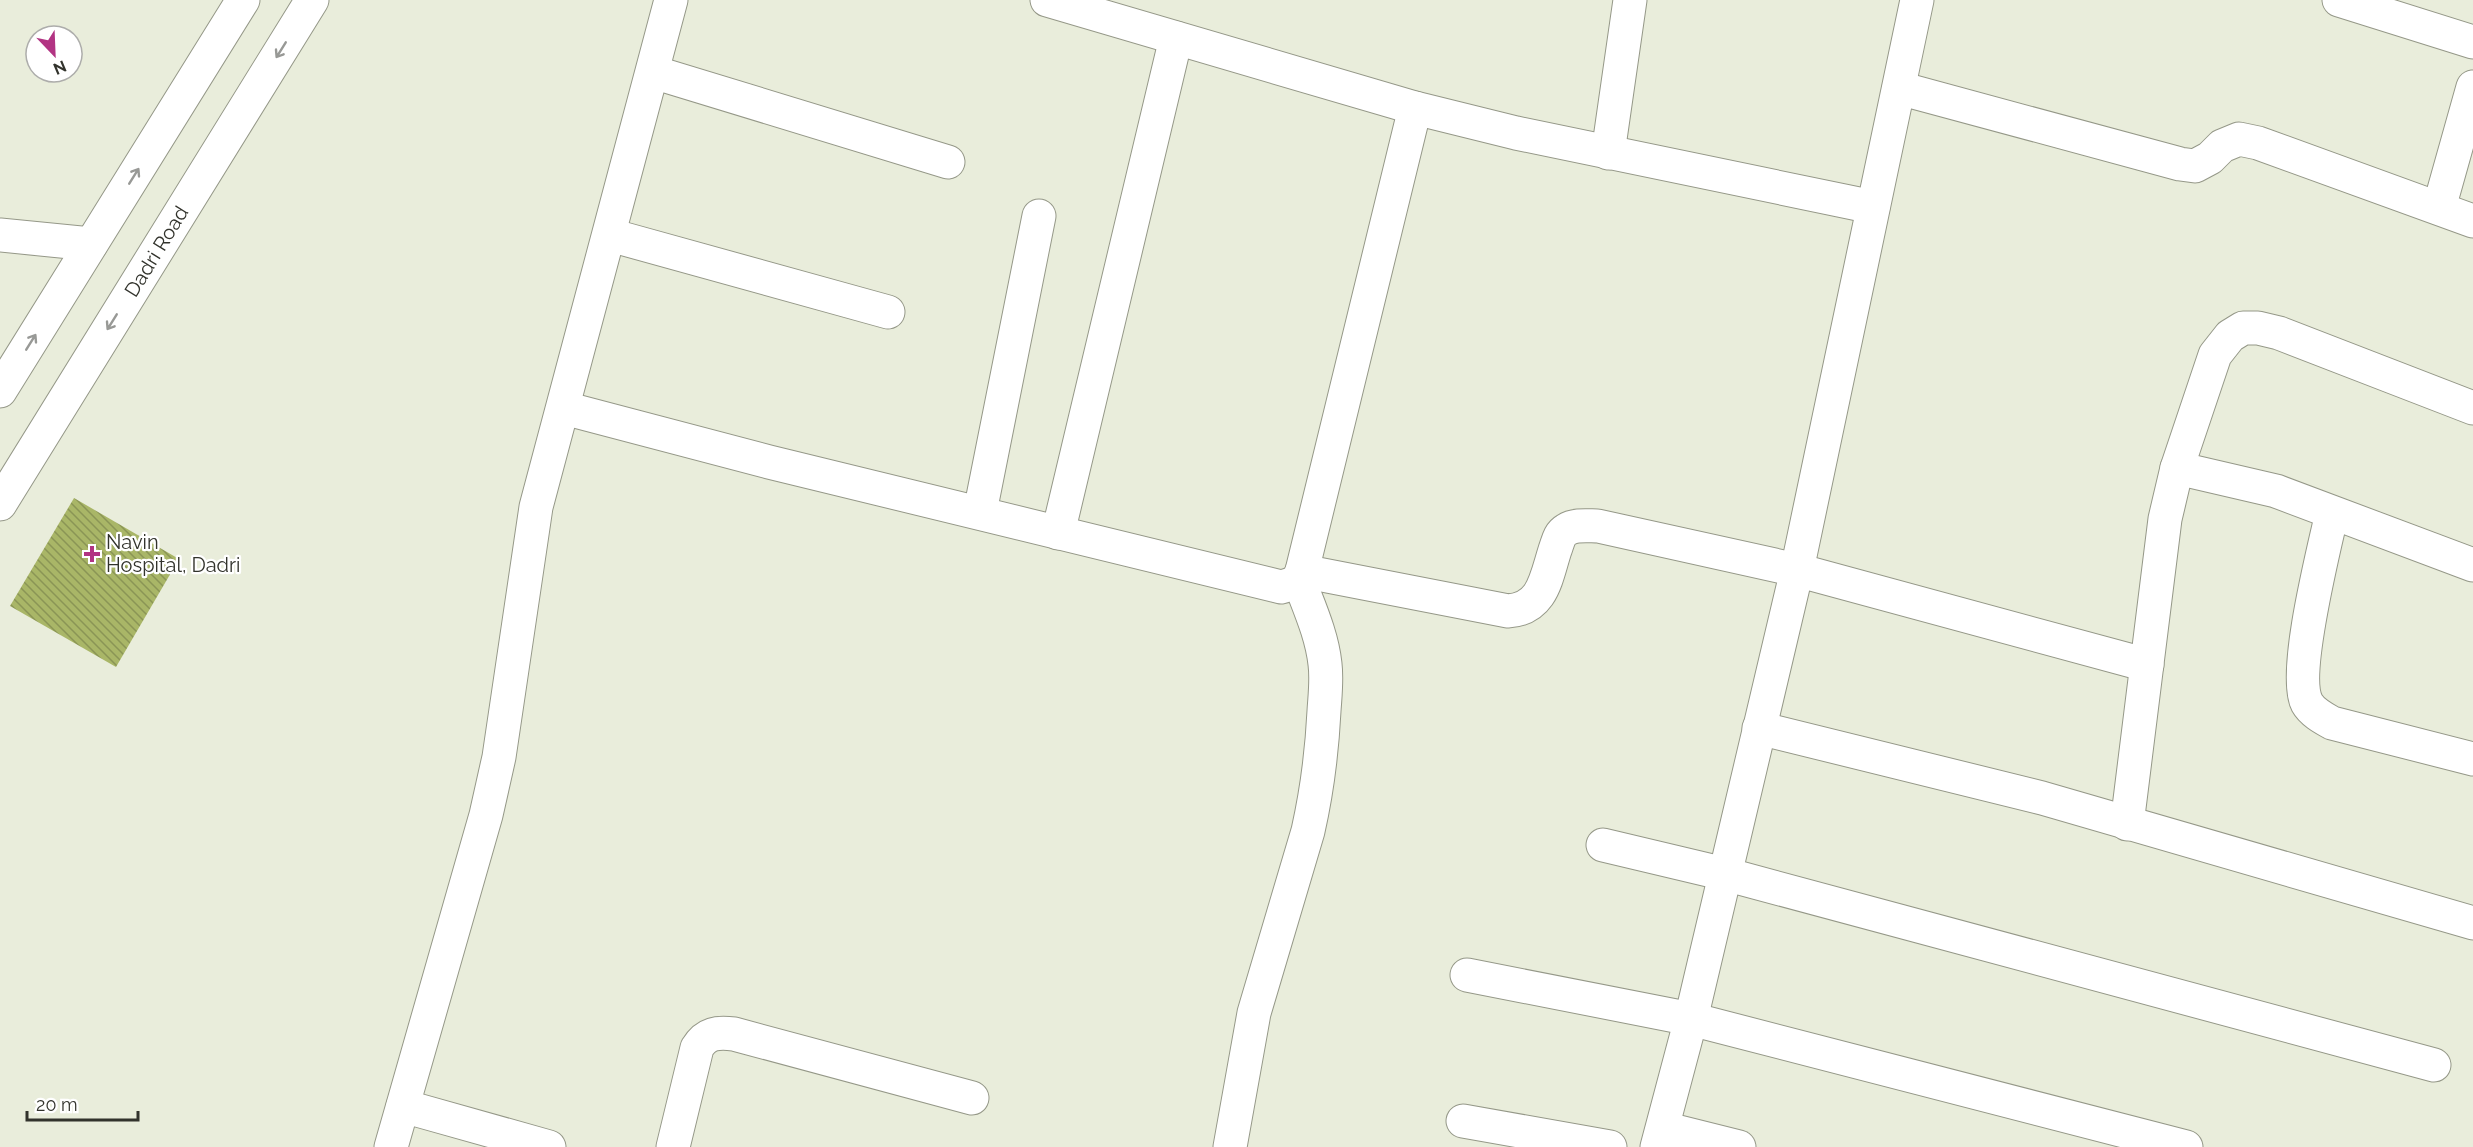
<svg xmlns="http://www.w3.org/2000/svg" width="2473" height="1147" viewBox="0 0 2473 1147" font-family="Raleway,sans-serif">
<defs>
<pattern id="building-back-hatch" width="6" height="6" patternUnits="userSpaceOnUse" patternTransform="scale(1.5)"><rect width="6" height="6" fill="#a9b667"/><path d="M-1 5l2 2M0 0l6 6M5-1l2 2" fill="none" stroke="#8a9555"/></pattern>
</defs>
<rect width="100%" height="100%" fill="#e9eddb"/>
<!-- building -->
<path fill="url(#building-back-hatch)" d="M74,498L179,559L116,667L10,606Z"/>
<g fill="none" stroke-linecap="round" stroke-linejoin="round">
<defs>
<g id="minor">
<path d="M1047,0L1415,108L1516,133L1873,207"/>
<path d="M2339,0L2473,42"/>
<path d="M653,72L948,162"/>
<path d="M1899,88L2180,164L2195,166L2210,158L2222,146L2239,139L2258,143L2473,221"/>
<path d="M1608,153L1630,0"/>
<path d="M2439,208L2473,87"/>
<path d="M0,235L91,244"/>
<path d="M610,235L888,312"/>
<path d="M0,391L243,0"/>
<path d="M564,408L769,462L1281,587C1293,584 1298,582 1302,571L1415,108"/>
<path d="M2177,468L2276,491L2473,565"/>
<path id="s1" d="M0,504L312,0"/>
<path d="M980,512L1039,216"/>
<path d="M2332,513C2324,549 2292,674 2307,703C2312,712 2323,718 2332,723L2473,759"/>
<path d="M1058,533L1176,38"/>
<path d="M1302,571L1508,611C1543,609 1546,578 1555,550C1558,542 1559,534 1566,530C1575,524 1588,526 1598,526L1797,570L2147,665"/>
<path d="M1759,728L2042,798L2473,923"/>
<path d="M2127,824L2165,519L2177,468L2215,355L2230,336L2243,328H2258L2279,333L2473,408"/>
<path d="M1603,845L1725,874L2434,1065"/>
<path d="M1467,975L1691,1019L2186,1147"/>
<path d="M403,1106L549,1147"/>
<path d="M1463,1121L1610,1147"/>
<path d="M1663,1128L1739,1147"/>
<path d="M391,1147L486,815L499,757L536,507L671,0"/>
<path d="M673,1147L697,1048C706,1033 717,1032 734,1034L972,1098"/>
<path d="M1230,1147L1254,1013L1308,831C1317,791 1322,751 1324,711C1325,695 1327,680 1325,664C1322,635 1309,607 1299,580"/>
<path d="M1657,1147L1691,1019L1797,570L1917,0"/>
</g>
</defs>
<!-- minor casing -->
<use href="#minor" stroke="#959888" stroke-width="35"/>
<!-- minor -->
<use href="#minor" stroke="#fff" stroke-width="33"/>
</g>
<!-- one-way arrows -->
<defs><path id="oneway-shaft" d="M-6 0H5M1.5-3L5.5 0L1.5 3" fill="none" stroke-width="1.6" stroke-linecap="round" stroke-linejoin="round" transform="scale(1.5)"/></defs>
<g stroke="#989996">
<use href="#oneway-shaft" transform="translate(281 50) rotate(122)"/>
<use href="#oneway-shaft" transform="translate(134 176) rotate(-58)"/>
<use href="#oneway-shaft" transform="translate(112 322) rotate(122)"/>
<use href="#oneway-shaft" transform="translate(31 342) rotate(-58)"/>
</g>
<!-- markers -->
<path fill="#b23483" stroke="#fff" stroke-width="2" d="M89 545h6v6h6v6h-6v6h-6v-6h-6v-6h6z"/>
<g text-anchor="middle" stroke-width="4.5" stroke-linejoin="round" paint-order="stroke">
<!-- street labels -->
<g font-size="20" fill="#32332c" stroke="#fff">
<text dy="7" stroke="none"><textPath href="#s1" startOffset="297">Dadri Road</textPath></text>
</g>
<!-- poi labels -->
<g font-size="20" fill="#32332c" stroke="#fff" text-anchor="start">
<text x="106" y="549">Navin<tspan x="106" dy="23">Hospital, Dadri</tspan></text>
</g>
</g>
<!-- north arrow -->
<g transform="translate(54 54) rotate(157)"><circle r="28" fill="#ffffff" stroke="#adadab" stroke-width="1.5"/>
<path d="M0-4.5L10 22L0 15L-10 22Z" fill="#b23483"/>
<text y="-9" font-size="16" font-weight="bold" text-anchor="middle" fill="#32332c">N</text>
</g>
<!-- scale -->
<path d="M27 1111v9h111v-9" fill="none" stroke="#32332c" stroke-width="3"/>
<text x="36" y="1111" font-size="18" fill="#32332c" stroke="#ffffff" stroke-width="4.5" paint-order="stroke">20 m</text>
</svg>
